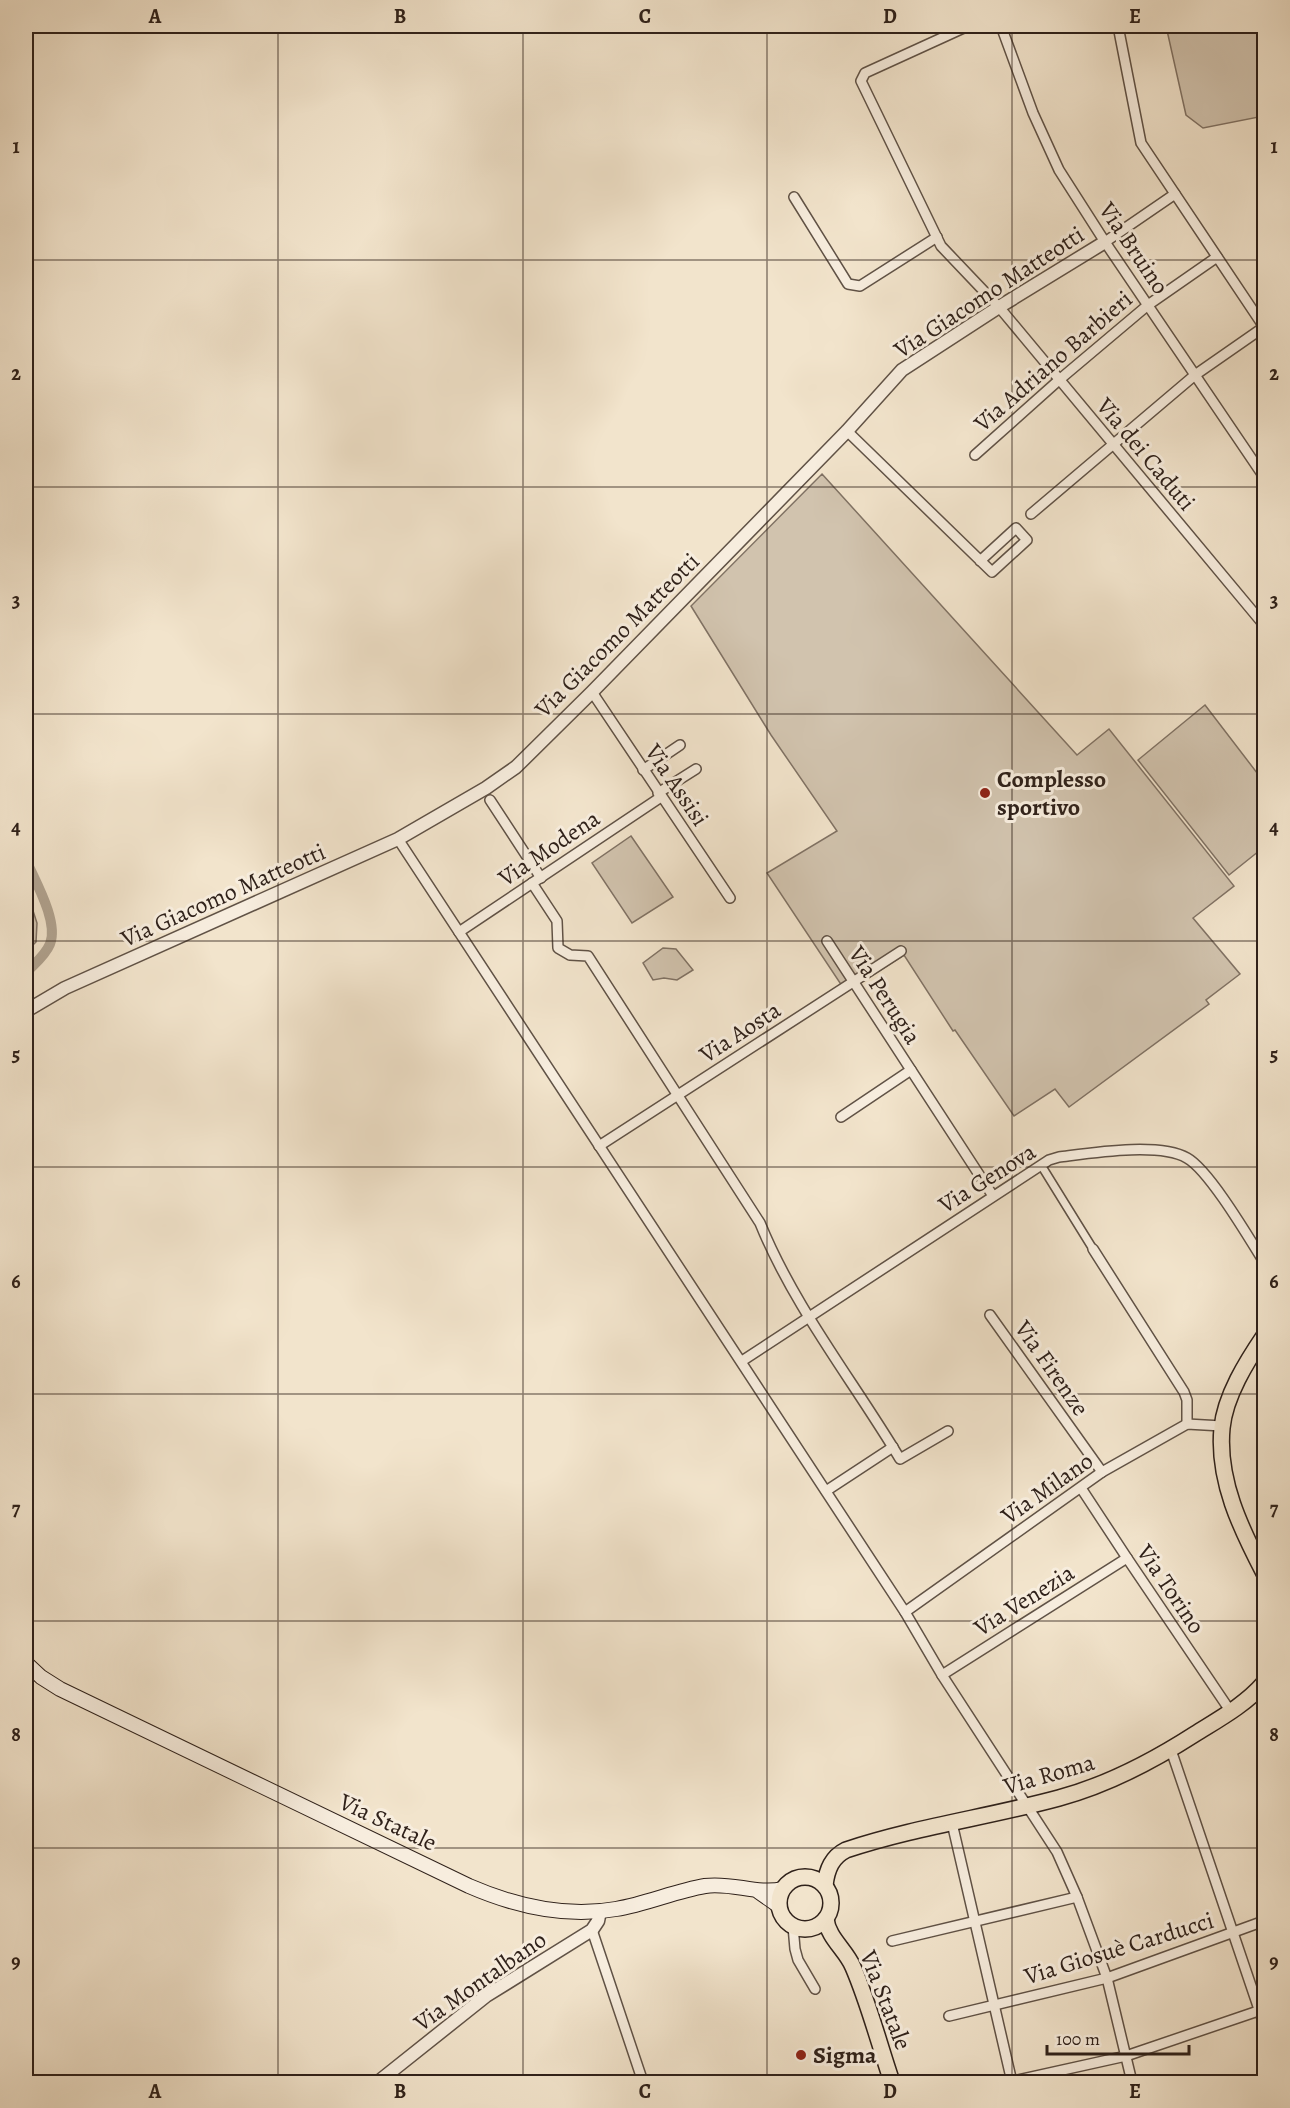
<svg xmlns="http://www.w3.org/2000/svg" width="1290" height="2108" viewBox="0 0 1290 2108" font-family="Alegreya,serif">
<rect width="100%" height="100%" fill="#f2e4cc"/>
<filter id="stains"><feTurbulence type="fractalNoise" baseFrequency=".00333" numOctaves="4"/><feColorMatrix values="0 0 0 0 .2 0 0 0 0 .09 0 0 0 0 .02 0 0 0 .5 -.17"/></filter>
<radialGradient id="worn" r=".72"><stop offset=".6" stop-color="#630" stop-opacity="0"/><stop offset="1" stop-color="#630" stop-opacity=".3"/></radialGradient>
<!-- green -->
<g fill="#d1c3ae" stroke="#807264" stroke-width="1.5">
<path d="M1166,26H1264V116L1203,128L1186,115Z"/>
<path d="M822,474L1077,755L1109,729L1234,886L1193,918L1240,974L1206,1000L1209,1004L1069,1107L1055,1089L1014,1116L955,1030L953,1031L904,955L846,992L767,873L837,831L771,735L691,606Z"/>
<path d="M1205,705L1264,782V847L1229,875L1138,760Z"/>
<path d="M631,836L673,897L632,923L592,863Z"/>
<path d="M26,889L37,923L36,942L26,952Z"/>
<path d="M663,948L676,949L693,970L677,980L664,978L653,980L643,963Z"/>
</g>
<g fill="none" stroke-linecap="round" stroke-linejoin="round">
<!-- canal -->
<path stroke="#b0a28f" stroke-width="10" d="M26,860C35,881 59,922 50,944C45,956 34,964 26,973"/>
<defs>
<path id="pedestrian" d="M1041,1165L1093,1249"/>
<g id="minor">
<path d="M968,26L865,73L861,81L941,246L999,307L1264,625"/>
<path d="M1001,26L1033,113L1059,170L1105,242L1264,477"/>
<path d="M1118,26L1141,143L1264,327"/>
<path d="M794,197L848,284L860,286L937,237"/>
<path d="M1105,242L1175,194"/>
<path d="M847,431L992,572L1027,540L1016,528L980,561"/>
<path d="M975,455L1059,380L1148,305L1217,257"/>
<path d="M1031,514L1195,375L1264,327"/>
<path d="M592,692L730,898"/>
<path d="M643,770L680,745"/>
<path d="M658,793L696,769"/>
<path d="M490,800L541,878"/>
<path d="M398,839L905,1612L942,1675L1057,1852L1077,1897L1107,1978L1132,2082"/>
<path d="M532,883L557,921L558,948L570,955L588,956L760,1223C794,1307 854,1382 900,1459L948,1431"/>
<path d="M459,932L661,797"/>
<path d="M827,941L993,1196"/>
<path d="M841,1117L911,1070"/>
<path d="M599,1146L901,951"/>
<path d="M1093,1249L1184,1392L1187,1400V1424"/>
<path d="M990,1315L1102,1472"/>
<path d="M1259,1344L1264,1359"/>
<path d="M742,1361L1049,1160L1059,1157C1091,1153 1159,1142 1187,1158C1209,1170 1249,1238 1264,1262"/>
<path d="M1081,1488L1127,1558L1231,1712"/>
<path d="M826,1491L893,1447"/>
<path d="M905,1612L1102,1472L1187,1424L1222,1426"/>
<path d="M942,1675L1127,1558"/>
<path d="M1171,1750L1264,2024"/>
<path d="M952,1823L1012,2082"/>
<path d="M793,1926L795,1949L798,1960L815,1989"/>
<path d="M592,1930L643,2082"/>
<path d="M892,1941L1077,1897"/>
<path d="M949,2016L1107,1978L1264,1921"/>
<path d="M1009,2082L1126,2056L1264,2009"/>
</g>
<g id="tertiary">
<path d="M26,1011L65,988L398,839L486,788L516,767L592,692L847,431L902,370L999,307L1105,242"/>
<path d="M378,2082L486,1996L592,1930L598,1921L600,1911"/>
</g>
<g id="secondary">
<path d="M26,1663L41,1677L60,1689L469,1886C515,1906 566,1918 616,1909C647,1904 675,1891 705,1886C732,1882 757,1895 783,1889"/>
<path d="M759,1892L779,1906"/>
</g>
<g id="primary">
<path d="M1264,1336C1247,1361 1225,1396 1222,1428C1217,1480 1241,1529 1264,1573"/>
<circle cx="805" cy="1903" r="26"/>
<path d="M825,1885C827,1869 832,1857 846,1850C915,1827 989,1817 1059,1798C1107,1785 1153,1761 1195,1734C1219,1719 1245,1705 1264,1683"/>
<path d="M826,1919C828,1938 846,1950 853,1967C869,2004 879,2044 892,2082"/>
</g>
</defs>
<!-- pedestrian casing -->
<use href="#pedestrian" stroke="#605246" stroke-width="10"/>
<!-- minor casing -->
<use href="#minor" stroke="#605246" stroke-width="12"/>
<!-- tertiary casing -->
<use href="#tertiary" stroke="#605246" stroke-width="15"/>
<!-- secondary casing -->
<use href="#secondary" stroke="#2f211a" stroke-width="16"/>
<!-- primary casing -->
<use href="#primary" stroke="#2f211a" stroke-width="18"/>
<!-- pedestrian -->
<use href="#pedestrian" stroke="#f7edde" stroke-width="7"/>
<!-- minor -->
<use href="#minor" stroke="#f7edde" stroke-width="9"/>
<!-- tertiary -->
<use href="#tertiary" stroke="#f7edde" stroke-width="12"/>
<!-- secondary -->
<use href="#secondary" stroke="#f7edde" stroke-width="14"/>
<!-- primary -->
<use href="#primary" stroke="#f2e4cc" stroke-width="15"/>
</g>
<!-- grid -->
<path fill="none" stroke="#2f211a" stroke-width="1.5" stroke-opacity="0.55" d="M278,26V2082M523,26V2082M767,26V2082M1012,26V2082M26,260H1264M26,487H1264M26,714H1264M26,941H1264M26,1167H1264M26,1394H1264M26,1621H1264M26,1848H1264"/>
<!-- markers -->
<g fill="#8f2418" stroke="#f7edde" stroke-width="2">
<circle cx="985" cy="793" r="6"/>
<circle cx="801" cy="2055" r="6"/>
</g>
<g text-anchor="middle" stroke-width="6" stroke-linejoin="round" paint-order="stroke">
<!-- street labels -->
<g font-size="24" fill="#2f211a" stroke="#f7edde">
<text transform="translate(1134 248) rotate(56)" y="8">Via Bruino</text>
<text transform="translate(989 292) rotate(-33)" y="8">Via Giacomo Matteotti</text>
<text transform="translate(1053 361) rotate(-41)" y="8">Via Adriano Barbieri</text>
<text transform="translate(1146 454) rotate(50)" y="8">Via dei Caduti</text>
<text transform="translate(617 635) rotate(-45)" y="8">Via Giacomo Matteotti</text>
<text transform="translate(677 785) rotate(56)" y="8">Via Assisi</text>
<text transform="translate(549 848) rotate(-34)" y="8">Via Modena</text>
<text transform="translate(223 895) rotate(-24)" y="8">Via Giacomo Matteotti</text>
<text transform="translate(885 995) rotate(57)" y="8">Via Perugia</text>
<text transform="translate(740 1032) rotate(-33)" y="8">Via Aosta</text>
<text transform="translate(987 1178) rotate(-32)" y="8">Via Genova</text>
<text transform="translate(1052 1368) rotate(55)" y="8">Via Firenze</text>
<text transform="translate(1047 1488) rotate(-35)" y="8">Via Milano</text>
<text transform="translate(1171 1589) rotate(56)" y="8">Via Torino</text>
<text transform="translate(1024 1600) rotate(-32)" y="8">Via Venezia</text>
<text transform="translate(1049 1774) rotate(-16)" y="8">Via Roma</text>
<text transform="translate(388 1822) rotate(25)" y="8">Via Statale</text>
<text transform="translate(1119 1948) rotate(-17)" y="8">Via Giosuè Carducci</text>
<text transform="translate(480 1981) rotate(-35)" y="8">Via Montalbano</text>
<text transform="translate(886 2000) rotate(69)" y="8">Via Statale</text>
</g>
<!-- poi labels -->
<g font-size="24" font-weight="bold" fill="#2f211a" stroke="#f7edde" text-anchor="start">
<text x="997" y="787">Complesso<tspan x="997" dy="28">sportivo</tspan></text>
<text x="813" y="2063">Sigma</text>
</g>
</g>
<!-- margin -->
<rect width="1290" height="2108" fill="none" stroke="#f2e4cc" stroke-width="66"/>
<!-- scale -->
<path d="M1047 2045v9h142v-9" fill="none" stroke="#2f211a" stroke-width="3"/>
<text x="1056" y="2045" font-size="18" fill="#2f211a" stroke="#f7edde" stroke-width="4.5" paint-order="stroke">100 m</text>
<rect x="33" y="33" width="1224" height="2042" fill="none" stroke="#2f211a" stroke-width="2"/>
<g font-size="20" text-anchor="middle" font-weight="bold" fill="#2f211a">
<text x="155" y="23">A</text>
<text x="400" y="23">B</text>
<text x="645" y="23">C</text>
<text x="890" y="23">D</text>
<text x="1135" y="23">E</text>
<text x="16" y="153">1</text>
<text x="1274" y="153">1</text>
<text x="16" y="380">2</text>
<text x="1274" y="380">2</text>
<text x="16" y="607">3</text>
<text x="1274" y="607">3</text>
<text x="16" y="834">4</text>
<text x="1274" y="834">4</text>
<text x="16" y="1061">5</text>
<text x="1274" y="1061">5</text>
<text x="16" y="1288">6</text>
<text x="1274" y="1288">6</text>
<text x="16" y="1515">7</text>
<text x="1274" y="1515">7</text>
<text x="16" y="1741">8</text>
<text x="1274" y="1741">8</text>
<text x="16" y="1968">9</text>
<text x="1274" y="1968">9</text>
<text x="155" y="2098">A</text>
<text x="400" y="2098">B</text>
<text x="645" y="2098">C</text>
<text x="890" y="2098">D</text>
<text x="1135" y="2098">E</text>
</g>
<rect width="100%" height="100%" filter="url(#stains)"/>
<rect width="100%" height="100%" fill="url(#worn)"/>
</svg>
